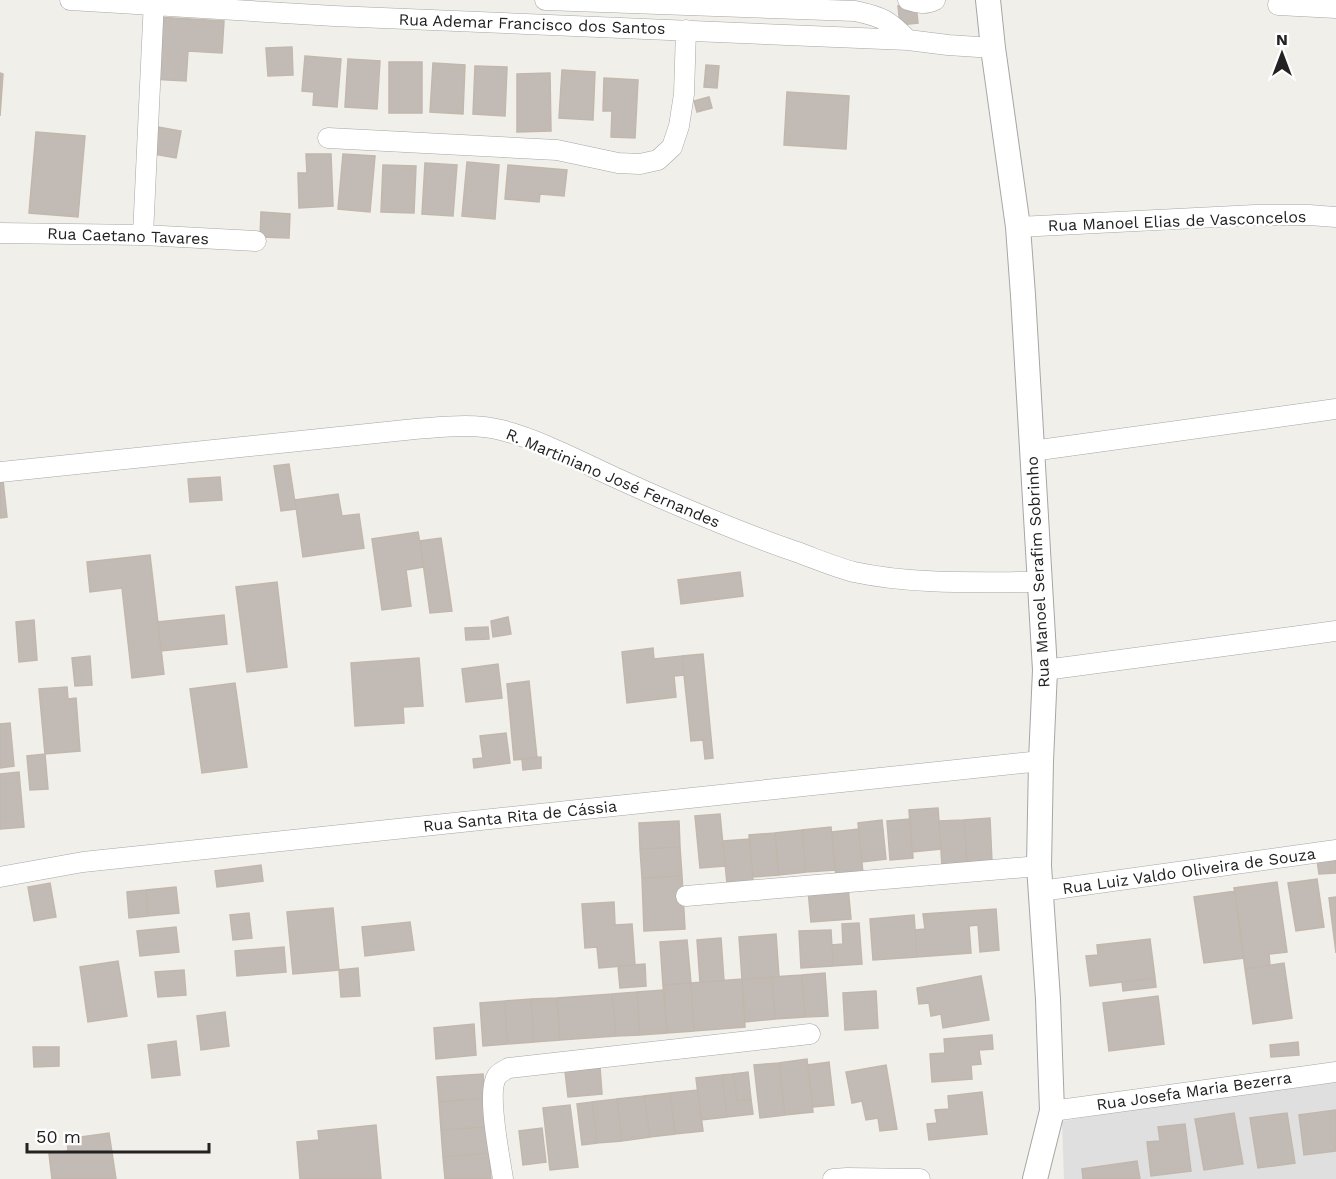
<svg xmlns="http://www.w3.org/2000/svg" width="1336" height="1179" viewBox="0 0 1336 1179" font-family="'Work Sans',sans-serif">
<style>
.residential{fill:#e0dfdf}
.building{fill:#c2bbb5;stroke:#c2b7ac;stroke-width:1.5}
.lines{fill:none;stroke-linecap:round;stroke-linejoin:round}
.minor-casing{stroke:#a6a6a6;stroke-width:21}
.tertiary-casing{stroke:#a6a6a6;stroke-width:26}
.minor{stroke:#fff;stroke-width:20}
.tertiary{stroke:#fff;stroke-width:24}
.labels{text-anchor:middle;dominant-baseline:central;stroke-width:5;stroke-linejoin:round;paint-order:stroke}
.street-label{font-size:16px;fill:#222;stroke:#fff}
</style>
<rect width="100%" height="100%" fill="#f1efe9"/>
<path class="residential" d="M1336 1079V1179H1064L1062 1121 1246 1091Z"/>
<path class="building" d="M916 4 918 23 900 25 898 6Z
M156 17 224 21 222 53 188 51 186 81 151 79Z
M292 47 293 75 268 76 266 48Z
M305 56 341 59 337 107 313 105 314 92 302 91Z
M348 59 380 61 377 109 345 107Z
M389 62H422V113H389Z
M433 63 465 65 463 114 430 112Z
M706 65 719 66 717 88 704 87Z
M475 66 507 67 505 116 473 114Z
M562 70 595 72 593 120 559 118Z
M0 73 3 74 0 116Z
M550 73 551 131 517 132V74Z
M604 78 638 80 635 138 611 137 612 111H603Z
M787 92 849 96 846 149 784 145Z
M709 97 712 108 697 112 694 101Z
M158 127 181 131 176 158 153 154Z
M36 132 85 136 78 217 29 213Z
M306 154H331L333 206 299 208 298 173H307Z
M343 154 375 156 370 212 338 209Z
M467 162 499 165 495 219 462 216Z
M425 163 457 165 453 216 422 214Z
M383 165 416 166 414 213 381 212Z
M508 165 567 170 564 196 540 194 539 202 505 199Z
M261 212 290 214 289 238 260 237Z
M289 464 296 509 281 511 274 466Z
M220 477 222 500 190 502 188 479Z
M0 480H3L7 517 0 518Z
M338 494 342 516 359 514 364 548 303 557 295 500Z
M418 532 424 567 406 570 411 606 382 610 372 539Z
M441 538 452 611 430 613 420 541Z
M150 555 164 674 132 678 122 588 90 592 87 562Z
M740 572 743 596 681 604 678 580Z
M277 582 287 667 247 672 236 587Z
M224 615 227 644 161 651 158 622Z
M508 617 511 634 493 637 491 621Z
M34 620 37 660 19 662 16 622Z
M488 627 489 639 466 640 465 628Z
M653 648 654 659 682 656 684 675 674 676 676 697 627 703 622 652Z
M703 654 713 758 705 759 703 740 691 741 682 656Z
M90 656 92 685 75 686 72 658Z
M419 658 423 706 403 707 404 723 355 726 351 663Z
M498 664 502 698 466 702 462 669Z
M529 681 537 758 514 760 507 684Z
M235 683 247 767 202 773 190 689Z
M67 687 68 699 76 698 80 751 45 754 39 689Z
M10 723 14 766 0 768V724Z
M506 733 510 763 474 768 473 759 483 758 480 736Z
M45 754 48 789 30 790 27 756Z
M541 757V768L523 770 522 759Z
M19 772 24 827 0 829V774Z
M938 808 941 849 912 852 909 810Z
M720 814 725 866 700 868 695 816Z
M990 818 992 862 967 864 964 820Z
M910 819 913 858 890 860 887 821Z
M882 820 886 859 862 862 858 823Z
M964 820 967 864 942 866 939 821Z
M679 821 680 847 640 849 639 823Z
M831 827 835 870 806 872 802 830Z
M859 829 863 874 836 876 832 832Z
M802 830 806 872 779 875 775 833Z
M775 833 779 875 753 877 749 835Z
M750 839 753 881 727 884 723 841Z
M680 847 682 876 642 878 640 849Z
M1336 859V873L1319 874 1317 860Z
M261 865 263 881 217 887 215 871Z
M682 876 685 929 644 931 642 878Z
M1317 879 1324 927 1296 931 1288 883Z
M1277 882 1287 952 1269 954 1270 965 1245 969 1234 888Z
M50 883 56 917 34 921 28 887Z
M176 887 179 913 148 916 146 890Z
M848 887 851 919 811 922 808 890Z
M146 890 148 916 129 918 127 892Z
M1235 891 1244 958 1204 963 1194 897Z
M1336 897V953L1329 898Z
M614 902 615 925 632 924 635 965 599 968 597 947 585 948 582 904Z
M333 908 339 970 293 974 287 912Z
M996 909 999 950 980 952 978 925 969 926 971 953 917 957 915 930 925 929 923 914Z
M249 913 252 938 233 940 230 915Z
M914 915 917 957 873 960 870 919Z
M410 922 414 950 365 956 362 927Z
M859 923 862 964 833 966 832 945 843 944 842 924Z
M176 927 179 952 140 956 137 931Z
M831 930 833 966 801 968 799 931Z
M776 934 779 977 742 979 739 937Z
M721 938 724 981 700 982 697 940Z
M1150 939 1155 978 1090 986 1086 956 1098 955 1097 945Z
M687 940 691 983 663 985 660 942Z
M284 947 286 972 237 976 235 951Z
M118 961 127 1016 88 1022 80 967Z
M1284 963 1292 1018 1253 1024 1245 969Z
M645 964 646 986 620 988 618 966Z
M358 968 360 996 341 997 339 970Z
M184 970 186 995 158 997 155 972Z
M825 973 828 1016 805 1017 802 975Z
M802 975 805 1017 775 1019 772 977Z
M981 976 989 1020 943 1028 941 1014 931 1016 929 1003 919 1004 917 988Z
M772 977 775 1019 745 1022 742 979Z
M1155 978 1156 987 1123 991 1122 982Z
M742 979 745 1027 694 1031 691 983Z
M691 983 694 1031 667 1033 663 985Z
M664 990 667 1033 640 1035 637 992Z
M876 991 878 1028 845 1030 843 993Z
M637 992 640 1035 616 1036 612 994Z
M612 994 616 1036 560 1040 557 998Z
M1158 996 1164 1044 1109 1051 1103 1003Z
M557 998 560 1040 534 1042 531 999Z
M531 999 534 1042 507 1044 505 1001Z
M505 1001 507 1044 483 1046 480 1003Z
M225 1012 229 1046 201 1050 197 1016Z
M474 1024 476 1055 436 1059 434 1028Z
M992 1035 993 1049 979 1050 981 1064 971 1065 972 1079 932 1082 930 1054 945 1053 944 1039Z
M176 1041 180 1075 152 1078 148 1045Z
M1298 1042 1299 1055 1271 1057 1270 1045Z
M33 1047H59V1066L34 1067Z
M807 1059 813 1112 785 1115 779 1063Z
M829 1062 834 1105 813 1107 808 1065Z
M779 1063 785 1115 760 1118 754 1065Z
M886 1065 897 1129 880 1131 878 1118 866 1120 862 1101 852 1103 846 1072Z
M600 1067 602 1094 568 1097 565 1071Z
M748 1072 751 1099 737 1101 733 1074Z
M483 1074 485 1098 439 1102 437 1077Z
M733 1074 737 1101 751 1099 753 1114 727 1117 722 1075Z
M722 1075 727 1117 701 1120 696 1078Z
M698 1090 703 1131 675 1134 670 1093Z
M982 1092 987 1134 929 1140 927 1124 937 1123 935 1110 949 1109 948 1096Z
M670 1093 675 1134 650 1137 644 1096Z
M644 1096 650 1137 622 1141 617 1099Z
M485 1098 487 1127 441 1130 439 1102Z
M617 1099 622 1141 597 1143 592 1102Z
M592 1102 597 1143 582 1145 577 1104Z
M570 1105 578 1167 550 1170 543 1108Z
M1336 1110V1151L1304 1155 1299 1115Z
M1234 1113 1243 1164 1204 1170 1195 1119Z
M1287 1113 1295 1163 1258 1168 1250 1118Z
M1185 1124 1191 1171 1151 1176 1147 1142 1160 1141 1158 1127Z
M376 1125 381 1179H300L297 1142 319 1140 318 1131Z
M487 1127 489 1153 443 1157 441 1130Z
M542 1128 546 1162 523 1165 519 1131Z
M109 1133 116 1179H52L49 1154 68 1151 67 1139Z
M489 1153 491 1179H445L443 1157Z
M1137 1161 1140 1179H1083L1082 1169Z"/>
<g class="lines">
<defs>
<path id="minor" d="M70 0 334 16 908 40 948 45 993 48
M545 0 855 11C883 17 888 20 908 40
M908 0C918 3 925 5 935 0
M1278 5 1336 8
M328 138 557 150 618 163 640 164 658 160 672 147 679 126 684 94 686 30
M1018 227 1255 215H1309L1336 217
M0 233 143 235 256 241
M143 235 154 0
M1032 451 1336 409
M0 472 415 429C444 427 473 423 501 430 540 440 577 460 614 477 673 504 733 530 794 551 814 558 834 567 854 572 914 585 978 582 1039 582
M1045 670 1336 631
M0 877 83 862 1041 761
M1041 891 1336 850
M686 896 1039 866
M1052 1111 1336 1072
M503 1179C500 1158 486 1092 497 1076 500 1072 505 1070 509 1068L810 1034
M833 1179 847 1178 920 1179"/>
<path id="tertiary" d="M988 0 993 48 1018 227 1023 295 1045 670 1041 761 1039 866 1048 999 1052 1111 1035 1179"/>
</defs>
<use href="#minor" class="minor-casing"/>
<use href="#tertiary" class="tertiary-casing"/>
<use href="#minor" class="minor"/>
<use href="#tertiary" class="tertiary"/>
</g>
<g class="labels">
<g class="street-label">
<text transform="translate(532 24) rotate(2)">Rua Ademar Francisco dos Santos</text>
<text transform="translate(1177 221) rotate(-2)">Rua Manoel Elias de Vasconcelos</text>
<text transform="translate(128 236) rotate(2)">Rua Caetano Tavares</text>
<text transform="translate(613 478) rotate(23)">R. Martiniano José Fernandes</text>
<text transform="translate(1038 572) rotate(-93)">Rua Manoel Serafim Sobrinho</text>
<text transform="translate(520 816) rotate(-6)">Rua Santa Rita de Cássia</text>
<text transform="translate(1189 871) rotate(-8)">Rua Luiz Valdo Oliveira de Souza</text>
<text transform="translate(1194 1091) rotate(-8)">Rua Josefa Maria Bezerra</text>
</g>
</g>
<g transform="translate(1282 54)" stroke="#ffffff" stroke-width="4.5" paint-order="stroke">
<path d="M0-4.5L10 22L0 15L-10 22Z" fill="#222222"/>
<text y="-9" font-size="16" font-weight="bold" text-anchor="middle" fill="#222222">N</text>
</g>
<path d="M27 1143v9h182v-9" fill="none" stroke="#222222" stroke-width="3"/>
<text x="36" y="1143" font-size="18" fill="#222222" stroke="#ffffff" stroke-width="4.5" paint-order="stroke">50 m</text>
</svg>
